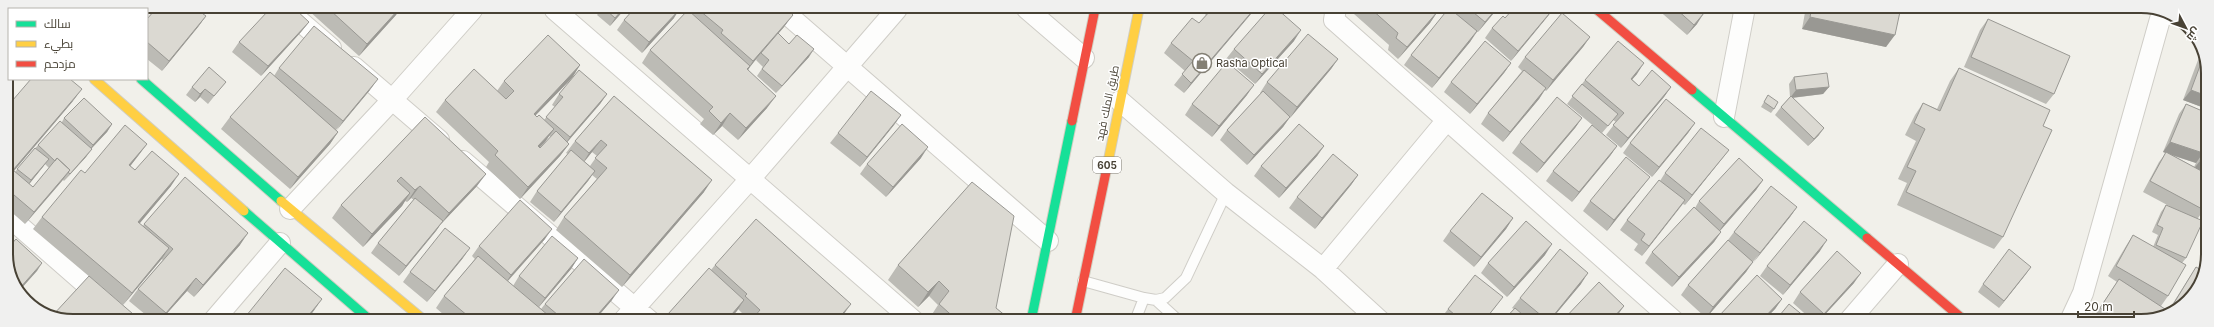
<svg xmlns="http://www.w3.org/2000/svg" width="2214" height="327" viewBox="0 0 2214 327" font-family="Inter,Cairo,sans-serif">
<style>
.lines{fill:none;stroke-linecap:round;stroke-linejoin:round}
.lane-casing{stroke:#cfcdc7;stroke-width:12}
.street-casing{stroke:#cfcdc7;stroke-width:22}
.fast-casing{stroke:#d1cec1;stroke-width:11}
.slow-casing{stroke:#d1cec1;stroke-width:11}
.jam-casing{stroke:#d1cec1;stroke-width:11}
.lane{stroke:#fdfdfc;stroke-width:10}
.street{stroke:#fdfdfc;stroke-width:20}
.fast{stroke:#16e098;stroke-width:9}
.slow{stroke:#ffcf43;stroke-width:9}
.jam{stroke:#f24e42;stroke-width:9}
.wall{fill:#bcbbb5;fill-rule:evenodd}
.shaded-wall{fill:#999893}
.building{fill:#dbd9d2;stroke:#999893}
.labels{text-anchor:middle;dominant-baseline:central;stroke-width:3;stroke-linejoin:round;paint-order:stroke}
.shield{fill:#fff;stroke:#7f7b72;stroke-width:1}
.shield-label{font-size:10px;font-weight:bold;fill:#484235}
.poi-label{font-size:11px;fill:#484235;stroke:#fff;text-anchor:start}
.street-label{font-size:11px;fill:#484235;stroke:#fff}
.rim{fill:none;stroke:#484235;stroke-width:2}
</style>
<rect width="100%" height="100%" fill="#f1f0ea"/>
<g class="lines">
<defs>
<path id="lane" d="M1083 281 1144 298 1156 300 1165 298 1186 278 1226 193
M1156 300 1179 321
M1135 321 1144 298"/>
<path id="street" d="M1336 8 1334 20 1674 321
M781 9 1048 241
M1027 9 1084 58
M555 10 914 321
M288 11 331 48
M354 67 439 140
M1120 101 1226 193 1323 269 1380 321
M1724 117 1745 7
M463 161 650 321
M290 209 392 100 472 10
M8 216 104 300
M1323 269 1447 120
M214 320 280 243
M623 321 751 178 897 9
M1849 321 1898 264
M2070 321 2083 293 2162 12"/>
<path id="fast" d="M141 79 281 201
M1692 90 1867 238
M244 211 371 321
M1031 321 1072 121"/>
<path id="slow" d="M94 79 244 211
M1107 167 1139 9
M281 201 425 321"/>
<path id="jam" d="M1595 8 1692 90
M1072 121 1095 9
M1867 238 1965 321
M1075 321 1107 167"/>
</defs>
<use href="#lane" class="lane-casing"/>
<use href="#street" class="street-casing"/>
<use href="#fast" class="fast-casing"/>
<use href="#slow" class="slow-casing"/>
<use href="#jam" class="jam-casing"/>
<use href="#lane" class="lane"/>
<use href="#street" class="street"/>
<use href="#fast" class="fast"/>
<use href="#slow" class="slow"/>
<use href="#jam" class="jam"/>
</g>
<path class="wall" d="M1806 7H1901L1886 47 1802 29Z
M1256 8 1184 93 1174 85 1185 71 1164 53 1171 43 1199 23 1206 15 1199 9Z
M1355 8H1435L1438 11 1430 23 1398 59 1388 50 1389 45 1354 14Z
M1449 8H1498L1478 32H1477L1470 42 1432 88 1404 65 1411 55 1449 9Z
M1554 8 1548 16 1511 61 1485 38 1492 28 1505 18Z
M1656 8H1698L1697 24 1687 35Z
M787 9 784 27 778 34 789 44 809 57 776 93 757 76 763 67 756 60 758 57 750 66 748 70 767 108 738 140 722 126 713 135 700 124 704 119 642 63 650 50 690 10Z
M308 10H399L396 15 359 56Z
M601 10H624L610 26 597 15Z
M154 11H206L203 14 206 16 198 27 162 71 147 59V19Z
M674 18 642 53 617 30 624 20Z
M1988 19 2054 94 2046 104 1964 67 1980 30Z
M309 22 301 32 261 76 232 52 239 42Z
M1590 37 1583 47 1546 91 1545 90 1539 99 1503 142 1481 124 1488 113 1522 71 1518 67 1525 57Z
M1294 41 1255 84 1226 59 1234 49Z
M2197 42 2200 48 2195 45Z
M2203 53 2207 60V109L2183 100 2198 60Z
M1338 59 1331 69 1290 118V117L1283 127 1247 165 1220 140 1227 130 1261 93H1260L1267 82Z
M1511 63 1504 73 1470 114 1444 92 1451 82Z
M580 65 572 78 535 116 537 117 544 120 555 107 552 105 559 94H607L600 104 567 142 569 144 560 156 520 199 486 167 489 162 436 112 445 100 497 91 504 81ZM549 136 551 137 540 148H539L545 142Z
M279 68 370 90 336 130 338 132 330 144 290 189 221 129 230 117 274 76Z
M1959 68 2043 126 2003 237 1994 249 1897 205 1907 183 1898 179 1916 141 1905 135 1915 115 1923 103 1937 109 1950 81Z
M1637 74 1632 79 1639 86 1671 87 1664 97 1621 148 1606 135 1616 122 1613 120 1602 133 1567 104 1585 80Z
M1794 77 1829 87 1823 94 1792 98 1819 135 1808 146 1775 115 1781 107 1790 97 1789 84Z
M226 82 220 89 208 104 200 97 195 102 186 95 192 87Z
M1247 95 1212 137 1185 115 1192 104Z
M1768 95 1774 109 1771 113 1761 107Z
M614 96 704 192 622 287 556 230 564 217 597 179 592 175 588 181 554 222 530 202 537 191 568 154 566 153 575 141ZM592 152 597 156 590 166 584 161Z
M73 101 14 171 15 172 38 145 62 122 64 118 112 124 107 132 91 149 86 157 64 181 63 180 25 224 8 209 6 108ZM45 164 49 168 33 187 29 184Z
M2186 104 2207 113 2204 210 2198 218 2186 258 2182 263 2168 296 2161 306 2141 321H2097L2093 318 2117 282 2108 276 2126 246 2133 235 2153 247 2158 235 2152 232 2161 212 2166 205 2171 207 2143 192 2159 162 2166 153 2163 152 2179 114ZM2174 156 2196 163 2194 167Z
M901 115 894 125 860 167 830 143 838 133Z
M425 117 477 186 440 225 436 231 399 276 371 253 378 243 414 200 411 198 407 202 405 201 402 206 363 247 332 218 341 205Z
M1582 118 1575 128 1537 173 1512 153 1520 142Z
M1695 123 1688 133 1652 177 1623 153 1630 143Z
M147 144 138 156 130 166 135 170 171 186 139 223 143 226 144 224 240 245 194 297 187 291 161 320H152L129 301 138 289 163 260 161 259 123 305 33 229 42 217 85 173Z
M1324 146 1317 156 1279 198 1254 176 1261 166Z
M1617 146 1610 156 1572 202 1546 181 1553 171Z
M1729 150 1685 205 1683 204 1642 256 1634 250 1638 244 1620 230 1627 220 1660 181 1665 173Z
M921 158 886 197 860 174 867 164Z
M1358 175 1351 185 1315 229 1289 208 1297 197Z
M1650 177 1642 187 1607 231 1583 211 1590 201Z
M1763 180 1756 190 1720 231 1721 232 1714 242 1672 287 1645 263 1652 252 1695 208 1699 201Z
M972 182 996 308 1007 317 1004 321H930L929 319 938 305 929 296 918 307 888 280 898 265Z
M1797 207 1790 217 1752 263 1746 272 1706 318 1681 295 1688 285 1728 240 1734 232Z
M1513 218 1506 229 1474 267 1443 241 1450 231Z
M545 239 508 281 513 286 519 276 578 258 571 269 539 307 541 309 545 304 612 300 594 321H451L436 308 444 296 475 259 472 256 479 246Z
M1820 251 1783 295 1760 276 1767 266Z
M2207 253V262L2185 304 2168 311 2196 267 2199 269Z
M1545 255 1507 297 1481 273 1488 263Z
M463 258 427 302 403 282 410 272Z
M715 265 842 317 839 321H750L738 309 728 321H663L668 314 711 270Z
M2026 274 1999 308 1978 292 1983 284Z
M1854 283 1819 321H1813L1793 303 1800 292Z
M1581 284 1550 321H1503L1514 309 1512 308 1520 298Z
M1782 299 1775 309 1763 321H1715L1719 316Z
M1497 305 1484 321H1447L1442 317 1448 309Z
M315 309 306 321 242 320 246 316Z"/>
<path class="shaded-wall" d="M1255 8H1256L1184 93 1191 83Z
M1497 8H1498L1478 32 1485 22Z
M1554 8 1548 16 1511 61 1518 51Z
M398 10H399L396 15 359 56 367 44Z
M622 10H624L610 26 615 18Z
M679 10 674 18 642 53 649 42Z
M1438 11 1430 23 1398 59 1407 47Z
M1704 13 1697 24 1687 35 1694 25Z
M793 15 784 27 761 53 750 67 742 79 739 82 753 61Z
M206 16 198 27 162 71 169 61Z
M1810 17 1895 35 1886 47 1802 29Z
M309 22 301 32 261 76 268 66Z
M1301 30 1294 41 1255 84 1262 74Z
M1477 31 1470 42 1432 88 1439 78Z
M1590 37 1583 47 1546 91 1553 80Z
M814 49 809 57 776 93 782 86Z
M1338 59 1331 69 1290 118 1297 107Z
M1511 63 1504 73 1470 114 1477 104Z
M1644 63 1637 74 1624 89 1631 79Z
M580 65 572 78 525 126 534 114Z
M378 79 370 90 336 131 343 121Z
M1254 85 1247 95 1212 137 1219 126Z
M1671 87 1664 97 1621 148 1628 138Z
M1829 87 1823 94 1790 98 1796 90Z
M1546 88 1539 99 1503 142 1510 132Z
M82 89 73 101 7 179 13 170Z
M205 89 200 97 195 102 200 94Z
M2191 90 2207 96V109L2183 100Z
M607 94 600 104 563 147 570 137Z
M776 96 767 108 738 140 746 128Z
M730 113 722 126 713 135 721 123Z
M901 115 894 125 860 167 867 157Z
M1290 117 1283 127 1247 165 1254 155Z
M1582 118 1575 128 1537 173 1544 163Z
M1695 123 1688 133 1652 177 1659 167Z
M112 124 107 132 88 152 93 145Z
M1824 128 1819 135 1808 146 1814 139Z
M554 129 545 142 529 158 538 146Z
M338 132 330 144 290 189 298 177Z
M601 140 592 152 581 166 589 153Z
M2170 142 2203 153 2196 163 2163 152Z
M147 144 138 156 121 178 129 165Z
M569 144 560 156 520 199 528 187Z
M1324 146 1317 156 1279 198 1286 188Z
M1617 146 1610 156 1572 202 1579 192Z
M928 147 921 158 886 197 893 187Z
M92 149 86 157 64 181 70 174Z
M1729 150 1685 205 1692 195Z
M49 159 43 167 26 188 31 180Z
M2200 161 2207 164V177L2192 171Z
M70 170 61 182 25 224 34 212Z
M595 171 588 181 554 222 561 212Z
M179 174 171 186 130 235 138 222Z
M486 174 477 186 440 225 449 213Z
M1358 175 1351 185 1315 229 1322 218Z
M1650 177 1642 187 1607 231 1614 220Z
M712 180 704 192 622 287 630 275Z
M1763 180 1756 190 1717 234 1724 224Z
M420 186 411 198 407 202 415 190Z
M410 193 402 206 363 247 372 234Z
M1685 200 1677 211 1642 256 1649 246Z
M1797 207 1790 217 1753 263 1760 253Z
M1513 218 1506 229 1474 267 1481 257Z
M443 221 436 231 399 276 406 266Z
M552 229 545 239 504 285 511 275Z
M1721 232 1714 242 1672 287 1679 277Z
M248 233 240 245 194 297 203 285Z
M1827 240 1820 251 1783 295 1790 285Z
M1552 244 1545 255 1507 297 1514 287Z
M169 248 161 260 123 305 132 293Z
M470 248 463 258 427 302 435 291Z
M578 258 571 269 538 308 545 298Z
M1753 262 1746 272 1706 318 1713 307Z
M42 263 37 271 20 290 19 289Z
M2031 267 2026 274 1999 308 2004 301Z
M1588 273 1581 284 1550 321H1549Z
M1861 273 1854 283 1819 321 1824 314Z
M196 278 187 291 161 320H160Z
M939 281 929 296 918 307 928 292Z
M619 290 612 300 594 321H592Z
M322 299 315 309 306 321H304Z
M1782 299 1775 309 1763 321H1761Z
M744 300 737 311 728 321H726Z
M851 304 839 321H836Z
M1624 306 1617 316 1613 321H1610Z"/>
<path class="building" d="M1812 7H1901L1895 35 1810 17Z
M1255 8 1191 83 1182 74 1193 61 1171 43 1192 18 1199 23 1212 9Z
M1270 8H1276L1301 30 1262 74 1234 49Z
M1370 8H1435L1438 11 1407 47 1396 38 1398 33Z
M1449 8 1477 31 1439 78 1411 55Z
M1468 8H1497L1485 22Z
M1514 8H1554L1518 51 1492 28 1503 16 1505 18Z
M1675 8H1698L1704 13 1694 25Z
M787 9 793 15 753 61 721 33 723 30 699 10Z
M296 10 309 22 268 66 239 42 268 11Z
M330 10H398L367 44Z
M606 10H622L615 18Z
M633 10H679L649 42 624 20Z
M688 10 750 66 747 69 776 96 746 128 730 113 721 123 709 111 713 107 650 50Z
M154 11H199L206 16 169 61 147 42V19Z
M1562 13 1590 37 1553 80 1525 57Z
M1988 19 2070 56 2054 94 1971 57Z
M314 26 378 79 343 121 279 68Z
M778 33 789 44 797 35 814 49 782 86 762 69 769 60 761 53Z
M1308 34 1338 59 1297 107 1267 82Z
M548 35 580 65 534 114 537 117 539 115 554 129 538 146 540 148 556 131 569 144 528 187 495 155 498 151 445 100 474 69 506 99 514 91 504 81Z
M1485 41 1511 63 1477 104 1451 82Z
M1618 41 1644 63 1631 79 1639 86 1652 70 1671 87 1628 138 1613 125 1624 113 1585 80Z
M2204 55 2207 60V96L2191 90Z
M1227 62 1254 85 1219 126 1192 104Z
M209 67 226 82 214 96 205 89 200 94 192 87Z
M1959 68 2050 110 2043 126 2052 130 2003 237 1906 192 1916 171 1907 167 1925 129 1914 123 1923 103 1940 111Z
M579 70 607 94 570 137 546 117 563 97 559 94Z
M1524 70 1546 88 1510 132 1488 113Z
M270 72 338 132 298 177 230 117Z
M1827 73 1829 87 1796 90 1794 77Z
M31 79H70L82 89 13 170 33 187 57 158 70 170 34 212 7 189 6 108Z
M1582 84 1618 114 1608 126 1572 96Z
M871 91 901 115 867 157 838 133Z
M1263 91 1290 117 1254 155 1227 130Z
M1768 95 1778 102 1774 109 1764 102Z
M614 96 712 180 630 275 564 217 607 168 595 158 607 145 601 140 589 153 575 141Z
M1791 96 1824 128 1814 139 1781 107Z
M1557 97 1582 118 1544 163 1520 142Z
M84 98 112 124 93 145 64 118Z
M1666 99 1695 123 1659 167 1630 143Z
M2186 104 2207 113V164L2200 161 2203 153 2170 142Z
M425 117 486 174 449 213 420 186 415 190 401 177 397 181 410 193 372 234 341 205Z
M60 121 92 149 70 174 68 172 70 170 57 158 55 161 38 145Z
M902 124 928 147 893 187 867 164Z
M1299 124 1324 146 1286 188 1261 166Z
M125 125 147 144 129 165 135 170 152 151 179 174 138 222 169 248 132 293 42 217 81 170 85 173Z
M1592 125 1617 146 1579 192 1553 171Z
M1701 128 1729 150 1692 195 1665 173Z
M35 148 49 159 31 180 17 169Z
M571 150 595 171 561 212 537 191Z
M2166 152 2207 174V204L2204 210 2150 181Z
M1333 154 1358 175 1322 218 1297 197Z
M1626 157 1650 177 1614 220 1590 201Z
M1739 158 1763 180 1724 224 1699 201Z
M185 177 248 233 203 285 196 278 166 313 138 289 173 249 144 224Z
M1659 180 1685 200 1649 246 1641 240 1645 234 1627 220Z
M972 182 1014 216 996 308 1007 317 1003 321H958L939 304 949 291 939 281 928 292 898 265Z
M1771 186 1797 207 1760 253 1734 232Z
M1482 193 1513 218 1481 257 1450 231Z
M415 198 443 221 406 266 378 243Z
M520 200 552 229 511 275 479 246Z
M2166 205 2203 221 2186 258 2156 245 2163 228 2157 225Z
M1694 207 1721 232 1679 277 1652 252Z
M756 219 851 304 836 321H757L754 317 760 310 745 296 747 294 715 265Z
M1526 221 1552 244 1514 287 1488 263Z
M1804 221 1827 240 1790 285 1767 266Z
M445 228 470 248 435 291 410 272Z
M2133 235 2186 265 2168 296 2116 266Z
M552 236 578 258 545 298 519 276Z
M16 239 42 263 19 289 8 271V248Z
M1728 240 1753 262 1713 307 1688 285Z
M1560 249 1588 273 1549 321H1548L1520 298Z
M2009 249 2031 267 2004 301 1983 284Z
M1837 251 1861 273 1824 314 1800 292Z
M478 256 555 321H474L444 296Z
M2207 257V262L2206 265 2204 264Z
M584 259 619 290 592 321H565L545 304Z
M2196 267 2203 271 2185 304 2179 307 2174 303Z
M285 268 322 299 304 321 251 320 246 316Z
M709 268 744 300 726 321H676L668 314Z
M1475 275 1503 297 1484 321H1462L1448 309Z
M1757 275 1782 299 1761 321H1724L1719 316Z
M89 276 140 320H65L53 315Z
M2119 279 2168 311 2141 321H2120L2100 308Z
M1599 282 1624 306 1610 321H1562Z
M1789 304 1810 321H1775Z
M1515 308 1530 321H1503Z
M1627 316 1633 321H1623Z"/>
<defs>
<symbol id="shop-ring" viewBox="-11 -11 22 22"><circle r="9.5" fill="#fff" stroke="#837f74" stroke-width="1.5"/><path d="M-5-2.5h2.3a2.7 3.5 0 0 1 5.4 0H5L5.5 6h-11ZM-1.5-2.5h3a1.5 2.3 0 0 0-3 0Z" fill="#837f74"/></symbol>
</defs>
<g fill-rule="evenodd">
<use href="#shop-ring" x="1191" y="52" width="22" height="22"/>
</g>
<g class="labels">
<rect class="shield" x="1093" y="157" width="28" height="16" rx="3"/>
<g class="shield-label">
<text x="1107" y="165">605</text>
</g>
<g class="poi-label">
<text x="1216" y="63">Rasha Optical</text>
</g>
<g class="street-label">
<text transform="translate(1107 103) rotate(-78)">طريق الملك فهد</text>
</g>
</g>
<path d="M0 0H2214V327H0ZM73 13H2141A60 60 0 0 1 2201 73V254A60 60 0 0 1 2141 314H73A60 60 0 0 1 13 254V73A60 60 0 0 1 73 13Z" fill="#f0f0ef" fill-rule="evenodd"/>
<path class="rim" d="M73 13H2141A60 60 0 0 1 2201 73V254A60 60 0 0 1 2141 314H73A60 60 0 0 1 13 254V73A60 60 0 0 1 73 13Z"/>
<rect x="8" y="8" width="140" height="72" fill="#ffffff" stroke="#b6b3ae"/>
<rect x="16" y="21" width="20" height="6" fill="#16e098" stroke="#b6b3ae"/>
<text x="44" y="28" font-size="12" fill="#484235">سالك</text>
<rect x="16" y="41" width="20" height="6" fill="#ffcf43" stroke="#b6b3ae"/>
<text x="44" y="48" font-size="12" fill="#484235">بطيء</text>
<rect x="16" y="61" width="20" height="6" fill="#f24e42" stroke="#b6b3ae"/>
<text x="44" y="68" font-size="12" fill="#484235">مزدحم</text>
<g transform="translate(2186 28) rotate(131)" stroke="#ffffff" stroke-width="3" paint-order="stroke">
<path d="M0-3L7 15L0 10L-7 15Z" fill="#484235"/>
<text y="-6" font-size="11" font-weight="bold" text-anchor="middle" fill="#484235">ش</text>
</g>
<path d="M2078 311v6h56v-6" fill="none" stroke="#484235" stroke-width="2"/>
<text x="2084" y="311" font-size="12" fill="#484235" stroke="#ffffff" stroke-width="3" paint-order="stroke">20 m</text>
</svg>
